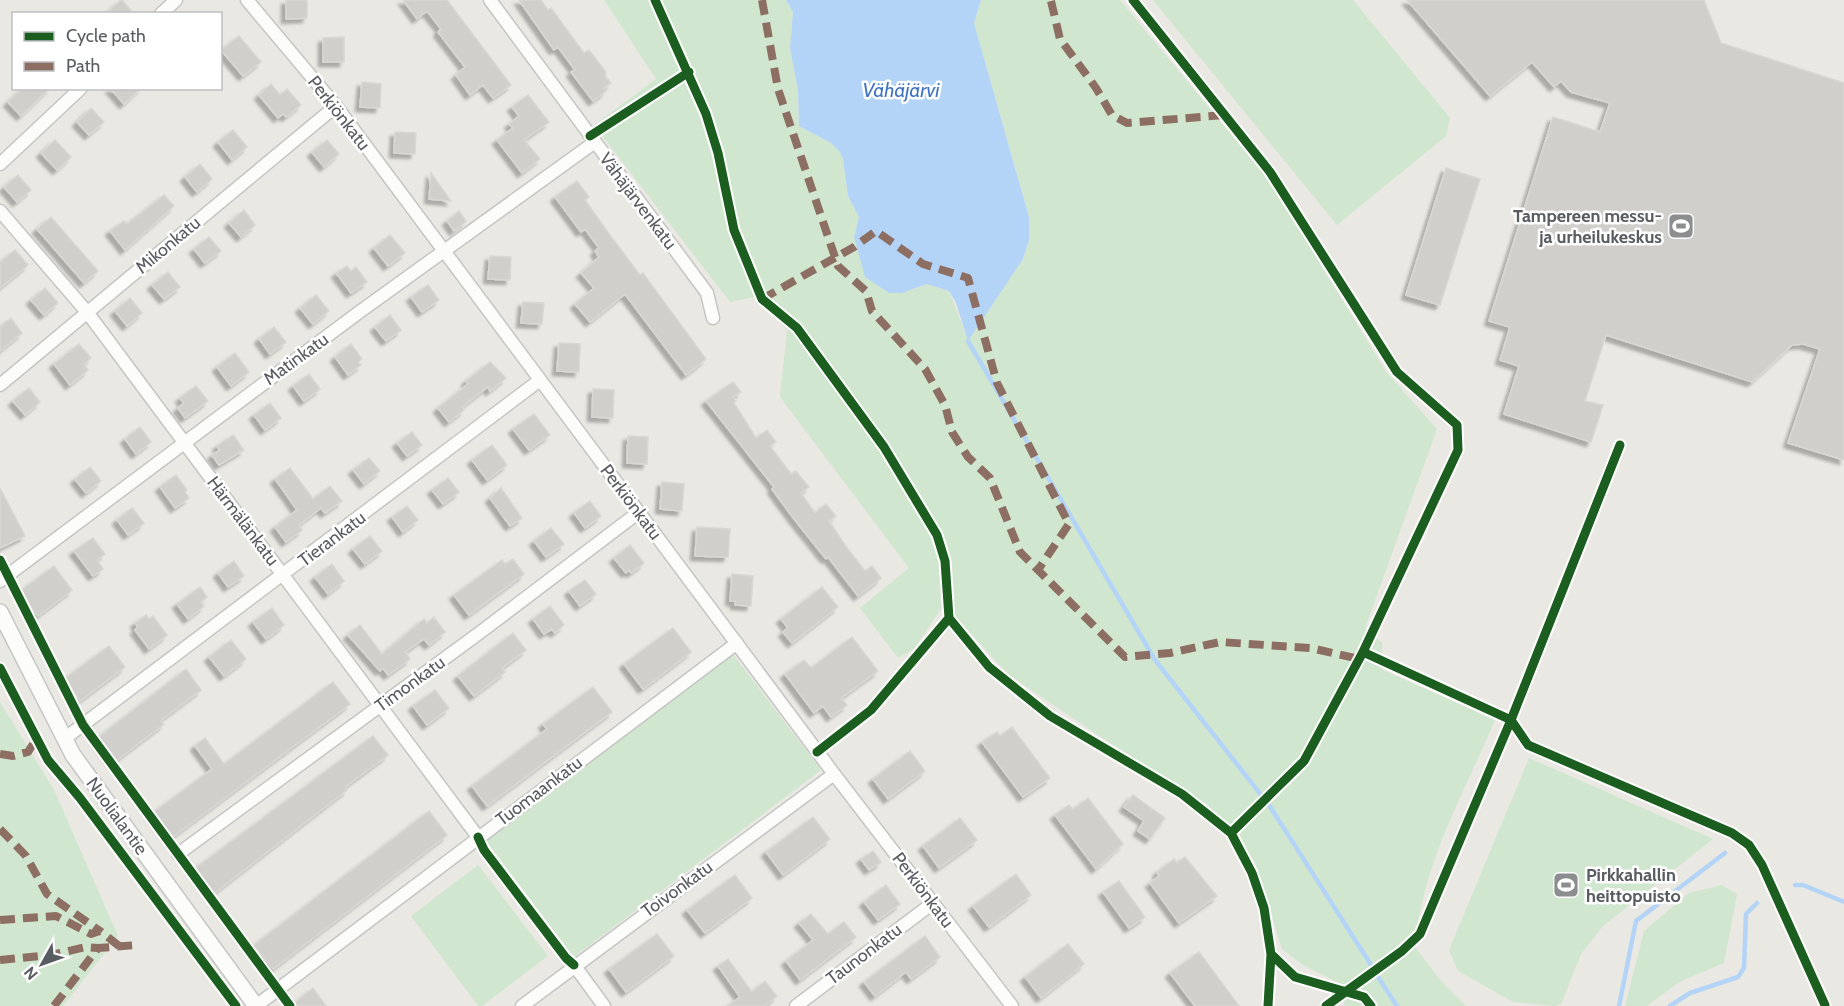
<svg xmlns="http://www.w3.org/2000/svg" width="1844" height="1006" viewBox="0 0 1844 1006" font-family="Cabin,sans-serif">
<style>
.green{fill:#d0e6cf}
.water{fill:#b4d4f7}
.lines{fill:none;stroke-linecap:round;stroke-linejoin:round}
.stream{stroke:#b4d4f7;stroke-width:4.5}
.building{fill:#d0cfcc;stroke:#d8d7d2;stroke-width:1.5;filter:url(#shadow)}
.minor-casing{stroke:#c5c5c4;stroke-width:15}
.tertiary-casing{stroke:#c5c5c4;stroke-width:18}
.minor{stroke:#fcfcfb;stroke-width:12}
.tertiary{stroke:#fcfcfb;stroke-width:15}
.quiet{stroke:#8d6e63;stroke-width:8;stroke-dasharray:15 8;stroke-linecap:butt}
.cycleway-casing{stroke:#fff;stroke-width:13}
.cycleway{stroke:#1b5e20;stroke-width:9}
.labels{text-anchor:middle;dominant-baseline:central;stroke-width:5;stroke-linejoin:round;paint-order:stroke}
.street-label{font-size:18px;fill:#595c61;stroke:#fff}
.poi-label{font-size:18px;font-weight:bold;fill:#595c61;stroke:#fff;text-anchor:end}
.water-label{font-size:20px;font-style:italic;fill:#4074c2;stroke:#fff}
</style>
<defs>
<filter id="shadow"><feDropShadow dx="-4.5" dy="4.5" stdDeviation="1.5" flood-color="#0004"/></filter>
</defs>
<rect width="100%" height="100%" fill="#e9e8e3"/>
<path class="green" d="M604 0H786L793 12 790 48 798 91 799 126 831 143 839 151 843 159 848 196 859 217 854 237 912 290 927 284 949 291 968 340 1023 259 1029 240V217L974 23 981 0H1120L1271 183 1386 372 1437 429 1365 628 1382 643 1383 670 1495 720C1464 793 1421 867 1415 947L1440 980 1466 1006H1345L1337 982 1303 965 1282 949 1255 862 1207 804 1107 741 1009 675 944 604 914 649 898 658 860 608 909 568 780 397 787 330 755 297 730 302 594 125 656 79Z
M1153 0H1353L1450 118 1446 136 1337 225Z
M732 653 821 770 574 957 485 839Z
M0 702 54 790 118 936 63 1006H0Z
M1529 758 1713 839 1603 926 1581 954 1561 1004 1555 1006 1513 1002 1458 971 1449 950Z
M478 865 548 956 482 1006H478L411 916Z
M1722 885 1737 894 1724 963 1679 982 1647 1006H1625L1644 931 1689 893Z"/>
<path class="water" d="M786 0H981L974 23 1029 217V240L1023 259 968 341 956 303 949 291 927 284 902 293H889L865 277 854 237 859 217 848 196 843 159 839 151 831 143 799 126 798 91 790 48 793 12Z"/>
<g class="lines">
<path class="stream" d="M968 341 1155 660 1269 805 1373 968
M1795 885H1803L1844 902
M1376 974 1397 1006
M1619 1006 1636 921 1725 853
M1670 1006 1690 993 1738 977 1744 968 1746 914 1757 903"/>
</g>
<path class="building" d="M122 0 134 14H106L121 0Z
M286 0H307V18L286 19Z
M403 0H447L511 85 493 98 483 85 470 95 456 75 465 67 438 32 441 29 427 11 417 19Z
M519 0H541L548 10 551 8 584 53 589 50 606 72 605 76 611 83 604 88 606 91 593 101 571 72 575 70 558 47 554 50Z
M1407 0H1704L1721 43 1844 83V460L1788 443 1820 349 1803 344 1792 345 1752 382 1606 335 1585 401 1603 405 1591 442 1504 414 1519 366 1500 360 1510 327 1489 321 1553 117 1600 132 1610 103 1571 92 1561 81 1554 87 1532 62 1490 96Z
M239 36 261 62 243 76 221 50Z
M344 37V62H323V38Z
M362 82 381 84 380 108 360 107Z
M271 84 280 95 287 89 301 105 286 117 283 114 278 118 259 95Z
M23 88H50L21 116 8 102Z
M110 88H141L124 104Z
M528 95 549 122 524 140 540 159 522 173 497 140 513 128 509 124 519 116 512 107Z
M91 108 104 122 89 135 77 122Z
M233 130 247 147 232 160 218 142Z
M395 132 416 133 415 154 394 153Z
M55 140 71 157 57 170 41 153Z
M327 140 339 154 324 167 312 152Z
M200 164 212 179 197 192 185 177Z
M1446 168 1480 179 1440 305 1406 295Z
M431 173 451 201 429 199Z
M18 175 31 190 17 202 4 187Z
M577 181 589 197 585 200 610 235 640 275 643 273 706 359 686 375 625 294 590 322 575 304 594 288 581 273 599 257 595 251 599 248 585 229 581 232 555 197Z
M164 195 174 206 125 250 110 231 124 221 127 224Z
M244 210 255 225 241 237 229 223Z
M459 211 466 221 454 231 447 221Z
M51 217 98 271 84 283 37 229Z
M390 235 405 253 388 266 374 248Z
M209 237 221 251 205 263 194 249Z
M15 250 28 265 0 288V262Z
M490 256 511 257 510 280 488 279Z
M347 266 351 271 356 267 367 282 351 293 336 273Z
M168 272 180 287 164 299 152 285Z
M428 285 439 300 422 312 411 297Z
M45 288 58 303 44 315 31 300Z
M316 295 329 311 313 324 300 308Z
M130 298 142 313 127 326 115 311Z
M523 302 544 303 542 324 521 323Z
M390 315 401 330 386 341 375 327Z
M11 318 22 333 0 351V327Z
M274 327 286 342 270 354 259 339Z
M559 343 580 344 579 372 557 371Z
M79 344 91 358 84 364 88 370 70 385 54 364Z
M351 344 362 359 358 362 361 365 348 375 335 357Z
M235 353 249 372 231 386 217 367Z
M490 362 506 378 490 391 488 387 462 407 464 410 449 422 438 408 468 384 466 381Z
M309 374 320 389 304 401 293 386Z
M733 382 741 392 733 397 736 401 734 403 756 438 767 430 776 442 770 446 791 474 796 471 809 487 801 493 815 513 826 504 836 516 829 521 845 545 865 571 872 566 881 578 858 596 828 557 826 559 794 519 772 489 774 487 706 401Z
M196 386 208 401 185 418 178 408 184 403 180 398Z
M29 388 40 402 25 415 13 401Z
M593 389 614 390 613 418 592 417Z
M270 403 281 418 265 430 254 415Z
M534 414 550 435 529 450 513 429Z
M140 427 151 442 136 454 125 439Z
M412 432 422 445 407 456 397 443Z
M233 435 244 450 219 465 212 455 220 450 217 446Z
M628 436 648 437 647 464 627 463Z
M492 445 507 465 487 480 472 460Z
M369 458 380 471 364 484 353 470Z
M90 467 101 481 86 493 75 479Z
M290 468 313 499 330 486 342 501 325 513 321 508 299 525 302 530 286 542 275 527 297 510 275 479Z
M176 475 187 490 185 492 189 498 175 508 160 487Z
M448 478 459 492 443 504 432 490Z
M662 482 684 484 682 511 660 509Z
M0 488 25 536 0 548Z
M501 488 522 518 510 526 490 498Z
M590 501 601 516 585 528 574 513Z
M407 506 418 520 403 532 392 517Z
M132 508 144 523 128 535 117 520Z
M697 527 730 529 728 557 695 556Z
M551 528 564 544 546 557 534 541Z
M370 536 382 551 365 564 353 549Z
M93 538 105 554 97 560 103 569 93 576 74 551Z
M630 545 644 563 631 573 629 570 626 573 614 558Z
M513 559 524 574 469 615 454 595 502 560 505 564Z
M234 561 244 576 228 587 218 573Z
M332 564 344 581 328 594 315 577Z
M54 566 72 590 38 616 19 592Z
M732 574 753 576 751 606 735 605V601H730Z
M585 580 596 594 580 606 569 591Z
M200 587 207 597 201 602 204 606 188 619 177 604Z
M822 587 838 607 792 643 783 632 788 628 781 619Z
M550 606 564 625 555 633 552 629 544 634 533 619Z
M272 608 284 625 266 639 253 622Z
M146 615 149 619 153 616 167 635 149 649 135 630 138 627 135 623Z
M434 617 445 632 429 645 424 639 405 652 410 659 388 675 383 668 380 671 348 635 360 625 382 654 424 619 427 623Z
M673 628 691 652 643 689 624 664Z
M513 633 526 650 502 668 505 672 474 696 458 676Z
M852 637 878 671 841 698 847 705 831 717 823 706 814 713 785 674 804 660 811 668Z
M231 640 246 659 224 676 209 657Z
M109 646 125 667 80 701 64 679Z
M186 669 201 690 161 720 164 724 113 763 96 739Z
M333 682 350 704 170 839 151 814 212 769 195 746 205 738 224 764Z
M593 687 612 712 487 806 472 786 547 729 543 724Z
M435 690 449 708 427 725 413 706Z
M1012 727 1050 778 1023 797 982 742 997 732 1000 736Z
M373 736 388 755 345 787 347 790 212 895 193 870Z
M910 751 925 771 888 799 873 779Z
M1133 795 1165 818 1150 839 1138 831 1144 821 1124 807Z
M1088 798 1123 844 1096 869 1055 815 1069 805 1073 809Z
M429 811 447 835 273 969 254 945Z
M813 817 830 839 783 875 766 852Z
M960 818 977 840 939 868 923 846Z
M873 851 881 862 869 870 861 859Z
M1185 857 1217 896 1179 923 1150 883 1159 876 1157 872 1174 859 1177 863Z
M1016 874 1031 895 989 927 973 906Z
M735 875 752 898 705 933 687 910Z
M1119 881 1145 917 1129 928 1103 892Z
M886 885 900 904 878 920 864 902Z
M811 914 828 934 844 922 856 937 800 980 786 961 813 940 799 923Z
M657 934 674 956 626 992 609 969Z
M925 936 940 957 911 979 906 972 875 996 864 982Z
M1068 944 1084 964 1041 998 1025 977Z
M1199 952 1239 1006H1195L1170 973Z
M728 959 752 992 765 981 777 996 764 1006H728L740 997 718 966Z
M313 988 326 1006H291Z"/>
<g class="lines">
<defs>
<path id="minor" d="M247 0 336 106 834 774 1012 1006
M490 0 707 293 713 318
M161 14 176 0
M0 164 81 88
M0 211 87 312 478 837
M0 385 336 106
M0 581 358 313 595 142
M64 739 540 380
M178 854 482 631 639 512
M574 965 604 1006
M256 1006 737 643
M522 1006 834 774
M796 1006 933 903"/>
<path id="tertiary" d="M0 612 73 755 256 1006"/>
</defs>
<use href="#minor" class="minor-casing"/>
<use href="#tertiary" class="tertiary-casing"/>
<use href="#minor" class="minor"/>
<use href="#tertiary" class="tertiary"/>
<path class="quiet" d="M762 0 778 89 838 266 866 291 872 311 925 369 945 405 952 432 968 457 990 478 1020 552 1125 657 1170 653 1220 642 1311 648 1359 659
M1051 1 1060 39 1096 88 1112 115 1127 123 1225 115
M762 299 854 247 876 231 923 264 968 278 997 383 1069 524 1038 570
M0 754 13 756 28 752 37 738
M0 829 26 856 47 894 100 931
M0 920 56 916 91 934 100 931 119 946
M0 960 51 955 86 947 98 948
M54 1006 98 948 137 945"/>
<defs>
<path id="cycleway" d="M655 0 706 114 718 153 734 230 762 299 797 328 884 447 937 535 945 561 949 618 989 667 1050 716 1182 794 1231 833 1252 873 1264 908 1271 954 1268 1006
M1133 0 1270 172 1397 372 1457 425 1458 450 1363 652 1304 761 1231 833
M590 136 689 72
M0 560 83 725 290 1006
M1363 652 1511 720 1528 745 1732 833 1749 845 1762 865 1825 1005
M0 668 48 760 80 798 236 1006
M817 752 871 710 949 618
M478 837 484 850 566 958 574 965
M1271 954 1295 977 1364 997 1371 1006
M1326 1006 1402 951 1420 934 1511 720 1620 445"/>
</defs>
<use href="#cycleway" class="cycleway-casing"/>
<use href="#cycleway" class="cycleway"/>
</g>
<defs>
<symbol id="stadium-square" viewBox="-11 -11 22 22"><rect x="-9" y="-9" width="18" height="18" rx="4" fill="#8b8d8e" stroke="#fff"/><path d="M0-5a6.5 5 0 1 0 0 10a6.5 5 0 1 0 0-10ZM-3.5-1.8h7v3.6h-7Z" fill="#fff"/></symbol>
</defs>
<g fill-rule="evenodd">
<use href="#stadium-square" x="1666" y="211" width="30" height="30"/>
<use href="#stadium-square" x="1551" y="870" width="30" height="30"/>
</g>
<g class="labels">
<g class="street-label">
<text transform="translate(339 113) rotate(52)">Perkiönkatu</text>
<text transform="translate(638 201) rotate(53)">Vähäjärvenkatu</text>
<text transform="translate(168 245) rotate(-40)">Mikonkatu</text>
<text transform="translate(296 359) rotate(-36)">Matinkatu</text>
<text transform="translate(631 502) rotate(53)">Perkiönkatu</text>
<text transform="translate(243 521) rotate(53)">Härmälänkatu</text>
<text transform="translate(332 539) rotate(-37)">Tierankatu</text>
<text transform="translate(410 684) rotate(-36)">Timonkatu</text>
<text transform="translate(539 791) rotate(-37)">Tuomaankatu</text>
<text transform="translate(117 816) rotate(54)">Nuolialantie</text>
<text transform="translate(677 889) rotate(-36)">Toivonkatu</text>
<text transform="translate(923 890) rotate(53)">Perkiönkatu</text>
<text transform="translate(864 954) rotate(-37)">Taunonkatu</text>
</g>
<g class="poi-label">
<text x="1662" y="216">Tampereen messu-<tspan x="1662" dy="21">ja urheilukeskus</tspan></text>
<text x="1586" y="875" text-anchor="start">Pirkkahallin<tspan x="1586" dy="21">heittopuisto</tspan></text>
</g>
<g class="water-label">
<text x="901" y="90">Vähäjärvi</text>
</g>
</g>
<rect x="12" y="12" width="210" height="78" fill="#ffffff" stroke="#bdbec0" stroke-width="1.5"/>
<rect x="24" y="32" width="30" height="9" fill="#1b5e20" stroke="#bdbec0" stroke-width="1.5"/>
<text x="66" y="42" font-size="18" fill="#595c61">Cycle path</text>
<rect x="24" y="62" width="30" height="9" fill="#8d6e63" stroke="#bdbec0" stroke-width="1.5"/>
<text x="66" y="72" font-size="18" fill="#595c61">Path</text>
<g transform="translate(42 964) rotate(230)" stroke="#ffffff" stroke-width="4.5" paint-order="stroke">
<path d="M0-4.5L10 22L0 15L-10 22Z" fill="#595c61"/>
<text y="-9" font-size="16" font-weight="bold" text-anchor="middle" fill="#595c61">N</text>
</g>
</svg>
